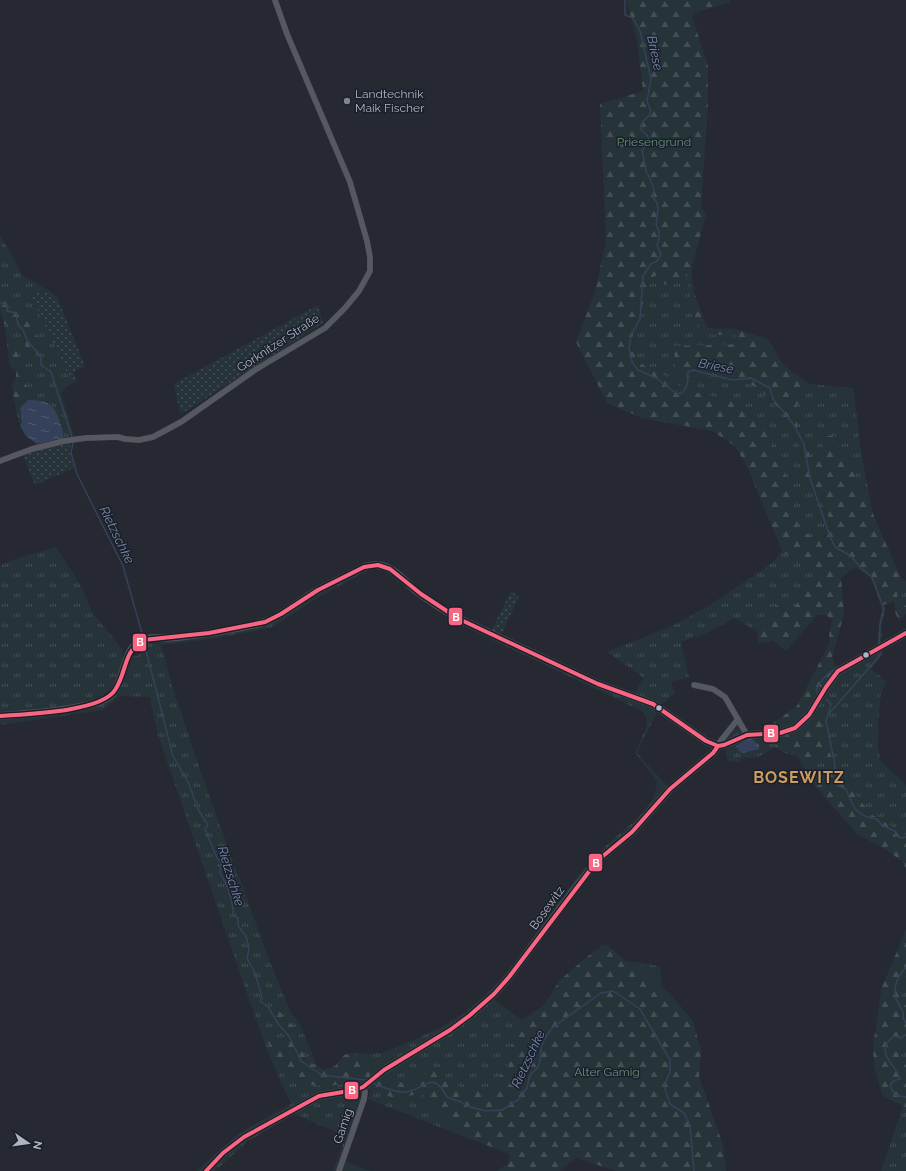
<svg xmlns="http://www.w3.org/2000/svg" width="906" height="1171" viewBox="0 0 906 1171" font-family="Raleway,sans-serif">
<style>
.grass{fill:url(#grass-tufts)}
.forest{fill:url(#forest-firs);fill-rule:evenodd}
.garden{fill:url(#garden-dots)}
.water{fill:url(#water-ripples)}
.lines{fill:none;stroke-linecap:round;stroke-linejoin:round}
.stream{stroke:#35415a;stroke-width:1.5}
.minor-casing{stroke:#42444a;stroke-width:6}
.tertiary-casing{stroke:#42444a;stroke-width:8}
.minor{stroke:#555860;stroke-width:5.5}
.tertiary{stroke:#555860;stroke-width:7}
.bus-1-casing{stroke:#1a1f2b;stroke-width:7}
.bus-1{stroke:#fa6682;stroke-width:4}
.poi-dot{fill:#7f8390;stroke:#1a1f2b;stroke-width:1.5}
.bus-dot{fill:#afb4c3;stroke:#1a1f2b;stroke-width:1.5}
.labels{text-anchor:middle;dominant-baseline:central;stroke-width:3;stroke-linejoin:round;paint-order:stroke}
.poi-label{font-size:12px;fill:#afb4c3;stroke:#1a1f2b;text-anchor:start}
.park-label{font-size:12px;fill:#689276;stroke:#1a1f2b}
.street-label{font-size:12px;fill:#afb4c3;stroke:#1a1f2b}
.water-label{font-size:13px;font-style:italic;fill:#7888aa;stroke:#1a1f2b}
.district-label{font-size:16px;font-weight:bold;letter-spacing:1px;fill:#cd9b60;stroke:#1a1f2b}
.line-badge{stroke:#1a1f2b;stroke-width:1.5}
.badge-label{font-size:11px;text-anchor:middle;font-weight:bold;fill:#fff}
</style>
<defs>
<pattern id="grass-tufts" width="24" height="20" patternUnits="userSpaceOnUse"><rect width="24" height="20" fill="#263439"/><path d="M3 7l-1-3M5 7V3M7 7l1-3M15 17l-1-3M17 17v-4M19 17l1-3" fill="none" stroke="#434f54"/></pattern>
<pattern id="forest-firs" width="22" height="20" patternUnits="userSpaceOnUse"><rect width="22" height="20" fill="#263439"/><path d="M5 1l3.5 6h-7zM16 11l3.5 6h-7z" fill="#434f54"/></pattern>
<pattern id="garden-dots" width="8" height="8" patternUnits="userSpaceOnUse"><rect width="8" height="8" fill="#263439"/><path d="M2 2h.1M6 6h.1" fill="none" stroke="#434f54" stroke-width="1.8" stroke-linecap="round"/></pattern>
<pattern id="water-ripples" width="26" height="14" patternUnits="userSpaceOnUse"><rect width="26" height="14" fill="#35415a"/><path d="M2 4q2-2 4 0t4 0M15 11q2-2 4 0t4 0" fill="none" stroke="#505a70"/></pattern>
</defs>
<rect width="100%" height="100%" fill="#262931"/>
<path class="grass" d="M0 235 13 257 22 275 49 291 30 293 72 383 66 387 61 393 72 431 75 436 63 438C64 432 62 428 60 422 54 403 47 400 28 400V394L17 351H8L4 324H12L23 335 26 348 35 356 5 300 0 295Z
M687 273 690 290 708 333 736 335 740 345 674 346 697 368 713 370 735 376 766 394 788 422 799 445 807 483 811 490 819 495 830 521V528L827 534 821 538 812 537 799 528 789 483 762 426 750 416 742 403 698 393 681 387 666 376 650 371 637 360 632 338 647 291 648 279 658 275Z
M810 384 853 388 861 450 868 489 858 490 850 460 841 452 834 436 822 459 817 463 811 457 793 413Z
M56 547 81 586 92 612 122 649 123 661 115 686 108 694 100 700 66 706 0 713V566L9 561Z
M782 551 818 577 789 614 777 605 757 632 735 618 704 634 681 642 689 677 671 682 675 693 661 705 634 695 643 678 636 672 607 652 674 625 710 605 772 563Z
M372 567 386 569 447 615 658 710 637 753 668 787 630 831 610 846 596 859 493 992 469 1013 467 1010C527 967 554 893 608 844 627 826 655 810 657 781L635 753 647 726V718L642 711 463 626 446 616 413 593 386 572 378 569H372L363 573 319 597 271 628 217 638 161 645 173 689 206 787 268 957 291 1013 300 1024 317 1066 305 1059 300 1033 270 1018 285 1036 289 1044 284 1049 271 1035 265 1024 262 1027 271 1050 347 1084 355 1082 363 1084 299 1104 221 1152 202 1171H196L241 1132 291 1104 269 1055 258 1025 158 735 150 697 123 696 119 697 102 710 0 725V718L26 716 111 697 131 656H137L140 654 138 646 146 642 176 639 258 627 319 592Z
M901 578 906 581V605L902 608 897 595Z
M874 586H877L885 609 882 624 881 645 878 647 879 624 882 610Z
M881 651 883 652 879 659 871 669 887 682 881 692 878 721V749L881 761 906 785V835L871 814 836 770 826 742 820 705 828 688 840 673 878 652H881Z
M736 724 739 725 742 730 741 734 724 742V741Z
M785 735 786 737 776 745 775 747C765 753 757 761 745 757L740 759 741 763 728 761 725 748C731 745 737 741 743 739 756 736 771 738 785 735Z
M811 758 829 764C835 775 824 781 816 787L802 765 809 764Z
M636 962 658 966 660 969 663 988 651 978Z
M906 975V1006L898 993Z
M493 999 522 1020 512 1041 513 1056 489 1093 462 1088 444 1080 436 1070C431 1073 423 1081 417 1083 408 1085 388 1081 381 1075Z
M464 1013 466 1015 449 1028 377 1071 352 1053 367 1054 381 1053 407 1043 443 1026Z
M906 1037V1066L897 1044Z
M371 1091 398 1099 421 1093 449 1121 464 1129 465 1137 368 1099Z
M357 1092 360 1094 361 1101 336 1171H333L346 1136 294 1114 247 1142 215 1171H209L224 1155 246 1138 319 1098Z
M903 1106 906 1108V1171H881Z
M345 1162 371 1171H342Z"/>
<path class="forest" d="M626 0H731L729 3 693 13V19L708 66V103L701 207 706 215 692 266V278L694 292 707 328 734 329 768 339 784 366 810 384 793 413 811 457 817 463 822 459 821 444 827 436H834L841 452 850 460 858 490 868 489 873 514 901 578 897 595 902 608 906 605V614L899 621 895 612 894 602 883 605 877 586H874L870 577 855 567 841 578 844 614 832 658 837 668C825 688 809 722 785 729 781 730 775 731 770 732L769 726 797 706 830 642 829 635 832 620 826 615H817L786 651 774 641 758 644 757 632 777 605 789 614 818 577 782 551 747 466 735 446 712 431 642 418 607 403 576 342 595 292 606 241 600 104 643 91 637 39ZM687 273C690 289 690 328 708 333 716 336 727 335 736 335L740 344 674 346 675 371 692 377 698 368C722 371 745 379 765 394 776 402 794 431 799 444 804 457 802 473 808 486 811 491 816 491 819 496 823 501 832 524 830 530 823 546 808 535 799 528L789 483 775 449 762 426 750 416 742 403 698 393 681 387 666 376 650 370 637 360 632 338 647 291 648 279 658 275 665 285Z
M0 295 27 318 34 327 41 350 36 356 26 348 23 335 12 324H4L0 309Z
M8 351H17L28 394V400L20 408 22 422 20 426 14 400 12 384 16 378V370L10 366Z
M820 705 826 742 836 770 871 814 906 835V870L902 861 883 848 856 833 816 787C824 781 835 775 829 765L822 763 815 759 811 758 809 764 802 765 798 757 783 752 775 747 776 745 786 737 785 735C801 729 810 719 820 705Z
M906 930V975L899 993 906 1006V1037L897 1044 906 1066V1108L882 1095 874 1065 873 1046 882 987Z
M606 944 626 961 636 962 651 978 671 995 693 1021 701 1051 699 1076 723 1145 726 1171H616L576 1158 559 1171H496L508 1164 510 1154 465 1137 463 1129 449 1121 421 1093 398 1099 371 1091 367 1088 381 1075C391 1083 405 1083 418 1083L421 1075 436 1070 444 1080 462 1088 489 1093 513 1056 512 1041 522 1020 543 1006 560 980 595 950Z
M279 1011 300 1033 305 1059 324 1070 335 1066 344 1055 352 1053 377 1071 363 1084C351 1080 338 1086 326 1086 314 1086 303 1084 292 1082L271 1050 261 1027 265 1024 271 1035H276L280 1039V1046L284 1049 289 1045 285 1036 270 1018 273 1012Z"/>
<path class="garden" d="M49 291 57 297 85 366 74 372 77 381 72 383 30 293Z
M318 305 323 323 183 413H180L174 384Z
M70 443V453L74 468 35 485 23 455 47 447Z
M511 591 519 596 501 636 491 631Z"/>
<path class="water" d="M28 400C47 400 54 403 60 422 62 428 64 432 63 438L37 444 26 436 20 426 22 422 20 408Z
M752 739 759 745V749L743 753 740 752 736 746 741 743 742 740Z"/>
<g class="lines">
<path class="stream" d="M625 0V15L633 18 640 31 651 79 647 101 651 111 649 116 643 121 641 130 646 134 649 139 647 144 642 150 646 171 651 181 654 189 653 197 657 203 658 210 656 224 659 232V240L657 244 661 255 657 261 651 264 643 276 640 319 631 335 629 349 632 362 638 370 656 378 677 394 682 393C688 387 688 381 688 372L693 370 732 380 751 378 770 388 773 399 794 425 804 444 810 478 829 534 835 547 851 556 861 568 872 577 884 609 880 624 879 645
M0 302 8 306 7 311 16 313 18 325 23 330 27 340 41 357V365L51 372 72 437
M73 443 71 453 77 474 123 566 143 637
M144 643 173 756 189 784 198 809 208 825 205 829 217 858 221 862 220 874C227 882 234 905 233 915L238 918V926L246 936 249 949 247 958 255 973 262 997 260 1001 268 1007 279 1025 289 1036 301 1061 322 1075 365 1080
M881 654 828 715 826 721 835 765 834 780 837 785 846 789C853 807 856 817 877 819L882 825 896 832V836L902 838 906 837
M818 694 816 690C822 680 825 675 835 669
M826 699 831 704 828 715
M906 967C897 977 891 991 898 1003 902 1009 904 1012 903 1018L906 1023
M906 1035 901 1038 894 1036C873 1052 895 1063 900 1079L893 1081 890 1086 895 1095 906 1097
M372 1083C383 1087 395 1093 406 1092 427 1089 432 1069 447 1097L461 1102 467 1106 486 1111 502 1110 519 1099 527 1088 530 1075 538 1067 541 1057V1047L547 1035 553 1027 601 993 613 991 640 1009 670 1060V1072L664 1086 670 1104 684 1113 690 1125 694 1171"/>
<defs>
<path id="minor" d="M0 461 32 449 64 441 86 438 118 437 125 439 139 440 153 437 181 422 255 370 325 328 345 308 359 291 370 271V257L367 241 350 182 287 34 275 0
M694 685 713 689 725 697 747 735
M718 746 719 743 738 719
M339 1171 364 1099 365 1092 363 1087"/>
<path id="tertiary" d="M0 716C23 714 94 710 110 696 126 682 122 647 143 640 154 636 168 639 179 637 205 634 232 630 257 624 280 619 298 601 318 590 333 582 349 575 364 567 372 565 378 564 386 567 397 571 406 582 415 590 431 602 448 613 466 622L598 684 653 704 706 741 718 746 724 745 747 735 780 733 795 728 809 715 826 687 838 671 906 633
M206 1171 223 1153 244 1137 319 1096 355 1090 363 1087 384 1070 450 1030 469 1016 494 994 509 977 578 885 597 861 632 832 670 789 713 753 718 746"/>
</defs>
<use href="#minor" class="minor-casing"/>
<use href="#tertiary" class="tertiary-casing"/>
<use href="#minor" class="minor"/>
<use href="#tertiary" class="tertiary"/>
<defs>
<path id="bus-1" d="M0 716C26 714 101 712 115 690 127 672 123 652 143 640L209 633 265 622 281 614 318 590 364 567 378 565 390 569 421 594 459 619 598 684 653 704 706 741 718 746 724 745 747 735 780 733 795 728 809 715 826 687 838 671 906 633
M206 1171 223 1153 244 1137 319 1096 355 1090 363 1087 384 1070 450 1030 469 1016 494 994 509 977 597 861 632 832 670 789 713 753 718 746"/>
</defs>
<use href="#bus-1" class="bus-1-casing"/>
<use href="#bus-1" class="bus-1"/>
</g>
<circle class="poi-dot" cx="347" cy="101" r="4"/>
<g class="bus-dot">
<circle cx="866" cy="655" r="3.5"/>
<circle cx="659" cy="708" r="3.5"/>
</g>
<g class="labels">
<g class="poi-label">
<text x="355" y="94">Landtechnik<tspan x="355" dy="14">Maik Fischer</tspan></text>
</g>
<g class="park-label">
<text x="654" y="142">Priesengrund</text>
<text x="607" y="1072">Alter Gamig</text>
</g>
<g class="street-label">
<text transform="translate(278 343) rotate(-33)">Gorknitzer Straße</text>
<text transform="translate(547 908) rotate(-54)">Bosewitz</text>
<text transform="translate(343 1126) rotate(-71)">Gamig</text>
</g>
<g class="water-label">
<text transform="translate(655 53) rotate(78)">Briese</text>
<text transform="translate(716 366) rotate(11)">Briese</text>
<text transform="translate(117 535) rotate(64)">Rietzschke</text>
<text transform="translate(231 876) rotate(73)">Rietzschke</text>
<text transform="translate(528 1059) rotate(-65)">Rietzschke</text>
</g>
<g class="district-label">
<text x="799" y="777">BOSEWITZ</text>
</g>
</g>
<g class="line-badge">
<rect x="448" y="607" width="15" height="19" rx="4" fill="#fa6682"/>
<rect x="132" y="633" width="15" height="19" rx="4" fill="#fa6682"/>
<rect x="763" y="724" width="16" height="19" rx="4" fill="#fa6682"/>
<rect x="588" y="853" width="15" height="19" rx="4" fill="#fa6682"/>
<rect x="344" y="1081" width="15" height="19" rx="4" fill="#fa6682"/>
</g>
<g class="badge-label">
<text x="456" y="621">B</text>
<text x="140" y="646">B</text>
<text x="771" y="737">B</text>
<text x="596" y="867">B</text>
<text x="352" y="1094">B</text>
</g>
<g transform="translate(28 1143) rotate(103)" stroke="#1a1f2b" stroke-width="3" paint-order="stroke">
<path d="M0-3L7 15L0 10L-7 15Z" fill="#afb4c3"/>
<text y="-6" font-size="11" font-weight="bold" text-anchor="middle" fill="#afb4c3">N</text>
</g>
</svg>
